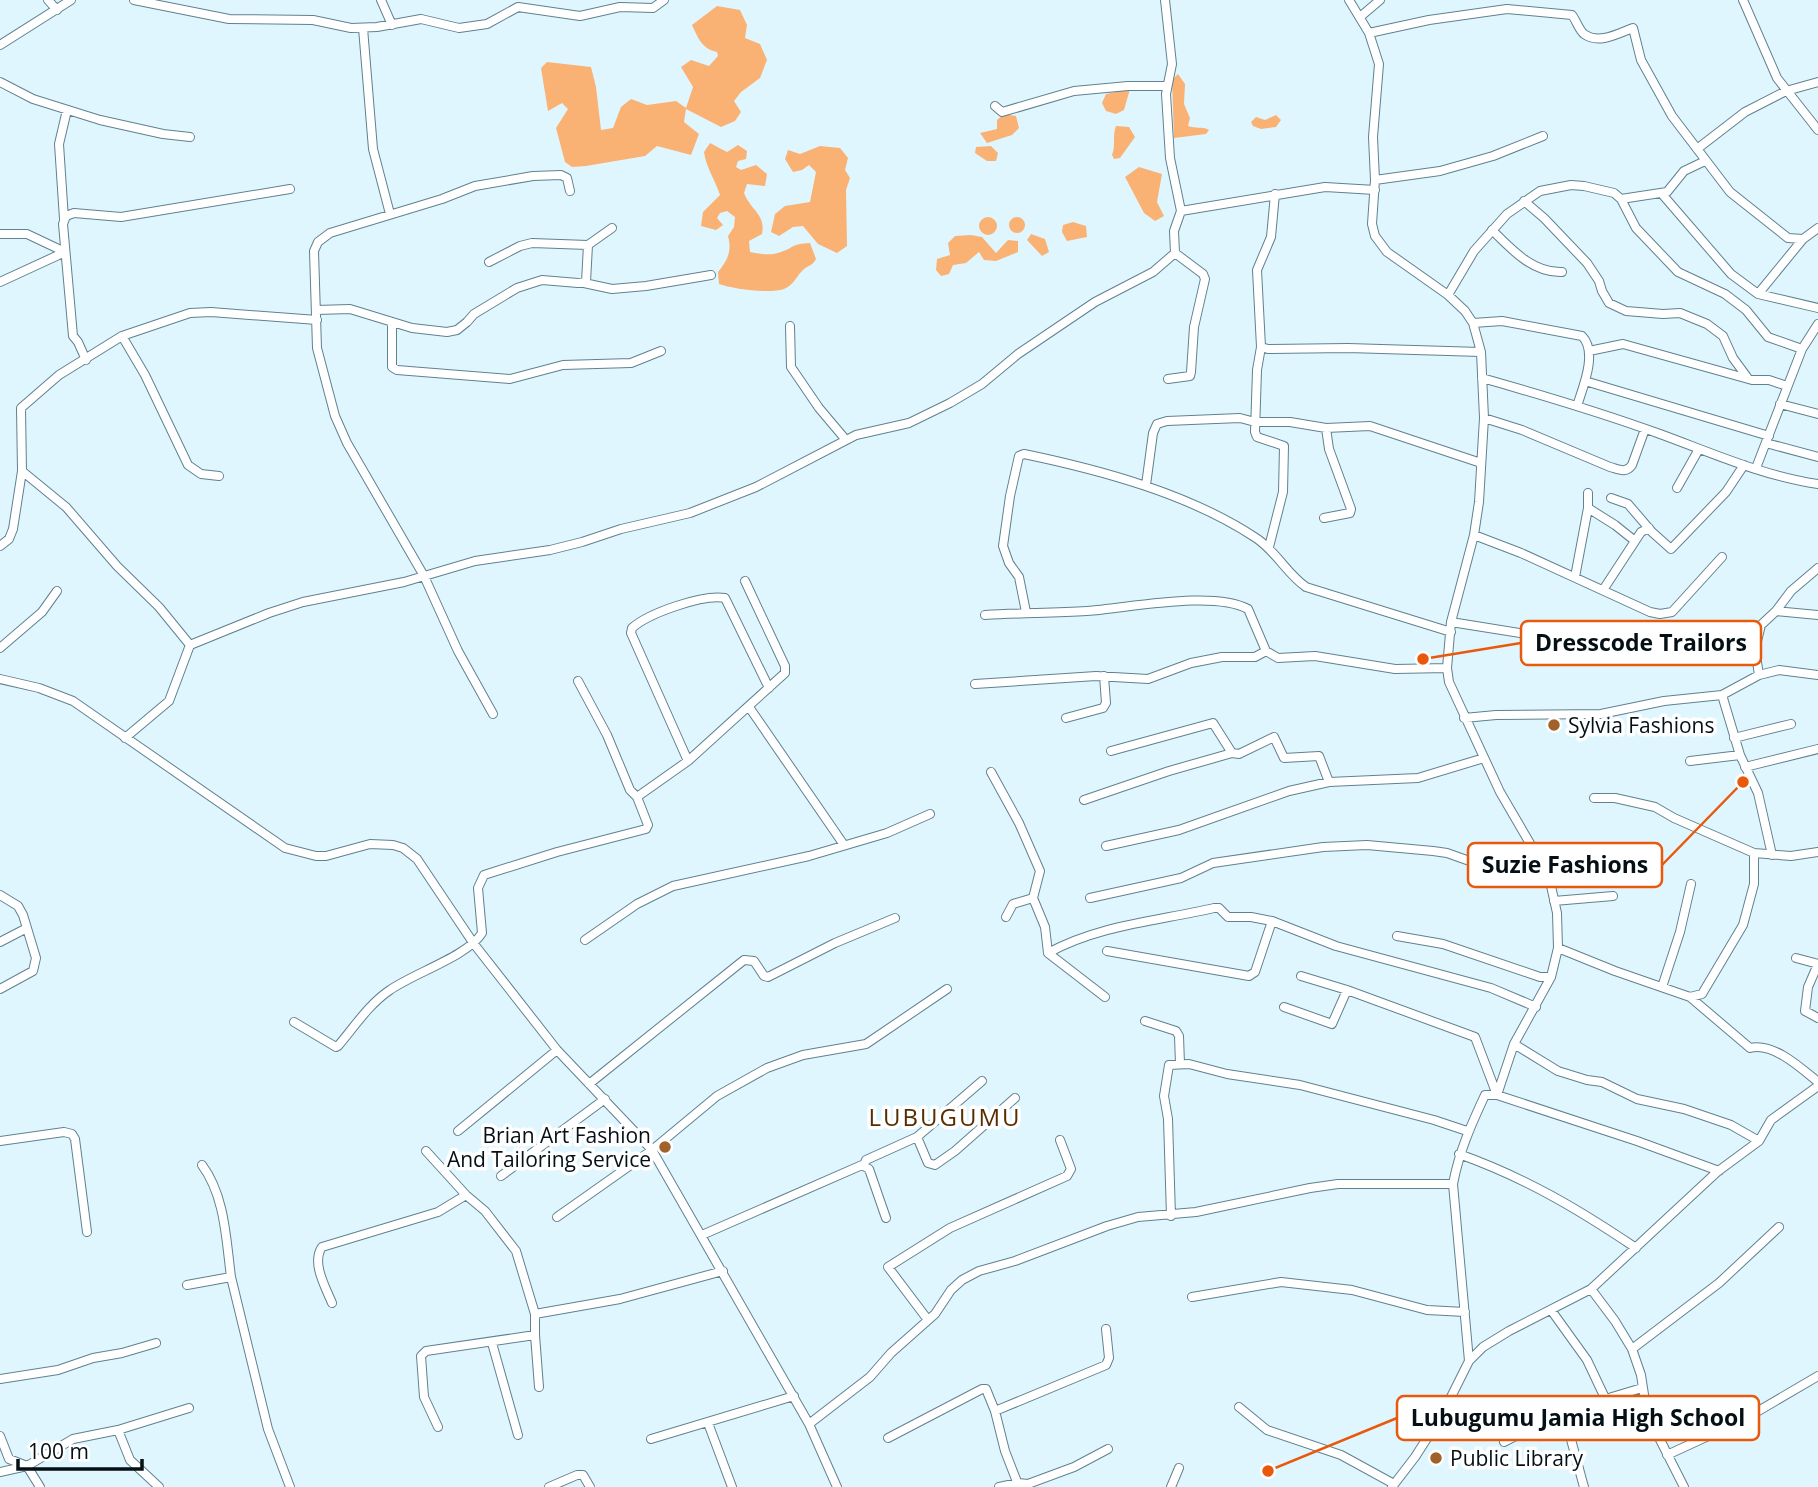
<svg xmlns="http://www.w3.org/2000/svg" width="1818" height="1487" viewBox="0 0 1818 1487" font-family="'Open Sans',sans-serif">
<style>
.forest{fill:#fab174}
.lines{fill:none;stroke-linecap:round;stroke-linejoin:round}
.minor-casing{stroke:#60818f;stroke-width:10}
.minor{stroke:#fff;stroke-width:8}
.poi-dot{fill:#a16229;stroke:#fff;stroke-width:2.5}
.labels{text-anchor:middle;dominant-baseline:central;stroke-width:7;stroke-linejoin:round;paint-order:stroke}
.poi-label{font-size:21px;fill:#041015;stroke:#fff;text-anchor:start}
.quarter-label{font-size:24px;letter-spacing:2px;fill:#562d01;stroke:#fff}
.leader{fill:none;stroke:#e8590c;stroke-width:2.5}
.callout-dot{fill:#e8590c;stroke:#fff;stroke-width:2.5}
.callout{fill:#fff;stroke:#e8590c;stroke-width:2.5}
.callout-label{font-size:23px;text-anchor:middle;font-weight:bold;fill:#041015}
</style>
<rect width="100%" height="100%" fill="#e0f6ff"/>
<path class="forest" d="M717 6 740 10 747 25 745 38 760 44 767 60 760 78 741 92 734 101 741 112 735 121 721 127 686 109 684 122 699 134 691 155 657 146 645 156 586 166 572 167 565 162 556 128 568 109 562 103 548 111 541 68 547 62 591 67 596 87 601 130 613 128 621 107 631 99 647 105 676 101 686 108 693 87 681 67 691 60 709 66 718 56 717 52C702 49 698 38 692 25Z
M1178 74 1185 84 1184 104 1190 118 1188 126C1195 129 1202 126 1209 130L1206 134 1174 138 1172 80Z
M1130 89 1124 110 1116 114 1106 111 1102 103 1106 94Z
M1004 114 1016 116 1019 128 1012 135 987 143 980 133 997 129V120Z
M1276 115 1281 120 1276 127 1261 129 1253 126 1251 122 1256 117 1265 120Z
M1116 126 1129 127 1135 137 1120 158 1114 159 1112 155C1116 145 1112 136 1116 126Z
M710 143 727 152 738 145 747 151 746 159 738 161 736 167 741 170 756 165 767 174 765 186 747 184 744 193C751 211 766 214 762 234L749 241 750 252C760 254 771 256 781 252 795 247 791 244 810 243L816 259C812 266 809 265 804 269 797 275 794 285 784 289 770 294 733 289 719 284L718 272C728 260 732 251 728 236L734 227 735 217 727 211 720 213 717 218 723 225 716 230 701 226 703 212 720 195C715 180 706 167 704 152Z
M820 146 840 148 848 158 845 170 850 178 846 190 847 246 837 253 818 244 803 226 793 227 779 236 771 232 775 214 785 206 810 202 816 172 809 165 802 170 793 172 785 159 788 150 800 154Z
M991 146 998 153 996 161H987L975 153 976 147Z
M1139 167 1162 174 1157 202 1164 216 1155 221 1144 213 1125 177Z
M1009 225a8 8 0 1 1 16 0a8 8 0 1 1-16 0Z
M979 226a9 9 0 1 1 18 0a9 9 0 1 1-18 0Z
M1073 222 1086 226 1087 237 1067 241 1062 232 1063 225Z
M1031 234 1045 239 1049 252 1042 256 1027 240Z
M971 235 982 237 996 253 1008 240 1018 241V252L996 261 984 260 979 252 966 263 953 265 949 274 941 276 936 270 937 259 950 255 948 243 955 236Z"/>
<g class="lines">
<defs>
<path id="minor" d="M48 0 57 10
M134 0 229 19 313 20 351 28 377 27 421 19 459 28 487 24 518 7 580 16 620 7 653 8 664 0
M381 0 392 25
M1165 0 1172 64 1166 94 1170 158 1181 211
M1349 0 1369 33 1379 64 1373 137 1375 180 1372 224 1375 236 1387 252 1448 295 1465 311 1473 323 1481 352 1484 418 1479 502 1474 535 1451 622 1447 668 1449 682 1500 792 1538 857 1551 886 1557 913 1558 948 1551 977 1514 1044 1497 1095H1485C1471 1125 1459 1152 1453 1184L1469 1361
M1743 0 1777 78 1818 130
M1360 17 1380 0
M363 28 373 149 390 214
M1369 33 1429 20 1507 9 1572 15C1576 20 1579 30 1584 34 1599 45 1619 33 1633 28L1641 60 1672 116 1730 192 1788 238 1803 239 1818 228
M0 45 71 0
M0 82 33 99 100 120 163 134 190 137
M995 106 1002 112 1074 91 1128 86H1167
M1697 149 1745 112 1786 91 1818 82
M1375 180 1440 171 1493 156 1543 136
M1275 194 1271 237 1257 270 1261 347 1268 349 1348 348 1481 352
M1662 194 1731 274 1758 294 1818 308
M1621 199 1667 192 1684 171 1705 161
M1524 201 1544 218 1587 263 1599 281 1602 291 1609 303 1626 311 1663 314 1680 313 1707 324 1723 336 1733 358 1747 377
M64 219 59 144 67 110
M1492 230C1512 250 1533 273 1562 272
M0 234H27L65 252
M489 262 520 246 532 243 588 245
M0 282 65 252
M584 283 612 289 646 286 711 275
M1758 294 1803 239
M1448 295 1474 251 1507 214 1540 191 1571 185 1584 186 1614 193 1621 199 1636 228 1678 272 1725 294 1746 310 1768 337 1802 349
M316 310 350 309 412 328 447 332 457 330 467 322 474 314 517 288 542 280 578 283 586 282 588 245 612 228
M392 322V367L397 370 510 379 563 365 631 363 661 351
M1473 323 1502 321 1582 336C1598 352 1583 387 1577 406
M790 326 791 367 819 408 846 440
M122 336 145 375 188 465 201 474 219 476
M1261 347 1257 370 1255 432 1257 437 1284 446 1283 492 1269 547
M1589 351 1623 344 1752 380H1769L1787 386
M86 360 78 342 73 336 63 224 66 216 74 213 121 217 290 189
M1482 378C1542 395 1602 413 1660 434 1712 453 1763 476 1818 484
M1168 379 1190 376 1191 372 1194 327 1205 279 1203 274 1175 253
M1585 381 1769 436
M1780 404 1818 414
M1484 418 1522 430 1610 467C1618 469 1626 474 1632 465L1645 429
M1766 443 1818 457
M1756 468 1802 349 1818 324
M22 471 66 507 117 566 159 607 190 645
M1146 485 1153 433 1157 424 1167 421 1240 418 1255 422H1290L1326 428
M1677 488 1699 449
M1588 493V508L1615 525 1635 541
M1611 498 1628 504 1652 532 1671 549 1726 492 1744 465
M1324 518 1350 513 1351 509 1329 449 1326 428 1370 426 1481 463
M1474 535 1521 553 1650 612 1660 614 1672 612 1722 557
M0 546 9 539 13 529 22 471 21 408 59 375 122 336 190 313 211 312 317 320
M1575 577 1588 508
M1603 590 1641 532 1649 528
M1776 611 1818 615
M1026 612 1019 577 1009 563 1003 546 1010 496 1019 456 1024 454C1101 470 1190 494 1256 538 1276 551 1287 574 1306 587L1451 632
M985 615C1019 613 1053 613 1087 611 1129 608 1213 590 1248 609L1266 651 1278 658 1315 656 1395 669 1447 668
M1451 622 1532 635 1539 640 1573 646
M0 648 42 612 57 591
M1759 675 1755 649 1761 625 1776 611 1791 591 1818 568
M0 679 39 688 73 701 285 848 316 856H326L370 844 393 845 403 848 417 859 474 944 557 1050 652 1150 809 1424 837 1487
M975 684 1096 676 1148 679 1191 663 1222 657H1255L1266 651
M1722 695 1740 755 1758 793 1772 855
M749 707 844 845
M493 714 458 651 424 576 347 443 335 416 317 348 314 251 318 242 330 233 442 199 475 186 533 176 561 175 567 178 570 191
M1066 718 1103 708 1106 703 1104 676
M1464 718 1496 715 1601 714 1664 701 1722 695 1759 675 1779 670 1818 675
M125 738 169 701 190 645 269 613 303 602 404 582 475 561 550 550 582 542 621 529 690 513 756 487 856 435 909 423 950 403 982 384 1018 354 1095 302 1153 272 1175 253 1174 231 1181 211 1325 187 1375 190
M1734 738 1791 724
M1111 751 1213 723 1232 753
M688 761 631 633 632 628C649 613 703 594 725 598L769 688
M1690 761 1740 755
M1745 767 1818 749
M991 772 1019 823 1040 871 1033 898 1045 927 1048 953 1105 997
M637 797 688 761 785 673V666L745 581
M1594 798H1615L1655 807 1674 818 1754 853 1791 856 1818 852
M1084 800 1169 771 1232 753 1239 754 1274 737 1284 758 1319 756 1329 782
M1106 846 1179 830 1289 791 1329 782 1418 778 1484 758
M0 895 18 906 23 915 36 958 33 971 0 989
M1090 898 1181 878 1213 863 1323 847 1367 845 1433 851 1447 853 1478 864 1501 863 1538 857
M1554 901 1613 896
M1006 917 1013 904 1033 898
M1397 936 1443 944 1540 977H1551
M585 940 637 904 673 886 809 856 887 833 930 814
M0 942 27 928
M1558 948 1615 971 1690 997 1702 994 1743 925 1754 884V853
M1107 951 1249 976 1255 972 1272 921
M1048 953C1099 925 1157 921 1214 908H1219L1228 917H1251L1272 921 1336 946 1491 988 1536 1007
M1796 958 1818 964 1808 987 1805 1011 1818 1018
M1301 976 1347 990 1475 1037 1497 1095 1637 1141 1719 1171
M1662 987 1680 932 1691 884
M1690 997 1750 1048C1773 1042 1801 1068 1818 1082
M1284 1007 1332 1024 1347 990
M1145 1021 1176 1031 1179 1036 1180 1064
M294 1022 336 1047 338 1046C355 1026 369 1004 390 990 414 973 468 956 482 933L478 888 484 875 557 852 646 829 648 825 637 797 630 790 607 735 578 681
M1514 1044 1558 1071 1587 1080 1602 1082 1637 1099 1684 1109 1731 1125 1759 1141
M589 1084 744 960 754 961 764 976 768 977 835 943 895 918
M458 1131 557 1050
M917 1137 928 1163 935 1165 955 1151 1015 1098
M0 1141 64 1132 72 1134 75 1139 87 1232
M426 1151 466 1195 485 1211 516 1251 535 1314V1335L426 1351 421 1356 424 1397 438 1427
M1459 1154C1526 1178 1578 1209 1636 1248
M202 1165C225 1196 226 1239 231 1277
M864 1165 866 1160 917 1137 982 1081
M501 1176 605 1099
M1171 1216 1168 1119 1164 1096 1169 1065 1189 1064 1227 1074 1300 1085 1434 1120 1467 1131
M557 1217 652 1150 717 1096 767 1068 803 1055 866 1044 947 989
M702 1235 862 1165 869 1169 886 1218
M187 1285 231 1277 268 1429 290 1487
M1591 1289 1615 1321 1632 1349 1641 1375 1647 1414 1684 1487
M1192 1297 1281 1282 1352 1290 1427 1310 1465 1312
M332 1303C326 1288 311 1263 322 1247L438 1212 466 1195
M1551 1310 1587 1360 1605 1398
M535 1314 620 1299 723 1271
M928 1320 888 1267 950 1228 1067 1176 1071 1169 1060 1140
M535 1335 539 1387
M492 1343 518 1435
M1632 1349 1719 1283 1779 1227
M0 1379 58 1370 93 1358 122 1353 156 1343
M1239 1407 1267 1430 1341 1455 1394 1484
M995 1411 1106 1365 1109 1358 1106 1329
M1564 1414 1584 1487
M708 1423 732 1487
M809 1424 870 1377 891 1353 935 1314 951 1290 962 1280 979 1271 1015 1261 1107 1226 1138 1217 1196 1212 1310 1188 1338 1184H1453
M118 1430 130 1460 159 1487
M0 1436 9 1459 27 1466 40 1487
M888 1438 982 1389H986L995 1411 1005 1451 1019 1487
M651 1439 794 1396
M1504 1442C1548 1419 1595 1401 1642 1388
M1667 1455 1743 1420 1818 1376
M0 1472 27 1466 73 1439 118 1430 189 1408
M549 1487 577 1475H583L590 1487
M999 1487 1018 1483 1028 1484 1074 1467 1108 1449
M1171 1487 1179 1468
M1392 1487 1415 1457 1442 1415 1469 1361 1483 1347 1509 1331 1591 1289 1717 1172 1759 1141 1771 1120 1818 1086"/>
</defs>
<use href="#minor" class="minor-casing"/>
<use href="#minor" class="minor"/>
</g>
<g class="poi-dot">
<circle cx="1554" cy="725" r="7"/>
<circle cx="665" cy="1147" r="7"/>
<circle cx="1436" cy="1458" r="7"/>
</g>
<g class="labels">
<g class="poi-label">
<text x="1568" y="725">Sylvia Fashions</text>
<text x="651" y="1135" text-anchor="end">Brian Art Fashion<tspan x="651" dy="24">And Tailoring Service</tspan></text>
<text x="1450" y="1458">Public Library</text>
</g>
<g class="quarter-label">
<text x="945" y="1116">LUBUGUMU</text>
</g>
</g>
<path class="leader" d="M1423 659L1521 643M1743 782L1662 865M1268 1471L1397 1418"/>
<g class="callout-dot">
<circle cx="1423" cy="659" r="7"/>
<circle cx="1743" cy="782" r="7"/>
<circle cx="1268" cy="1471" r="7"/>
</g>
<g class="callout">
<rect x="1521" y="621" width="240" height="44" rx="7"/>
<rect x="1468" y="843" width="194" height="44" rx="7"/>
<rect x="1397" y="1396" width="362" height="44" rx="7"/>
</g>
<g class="callout-label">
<text x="1641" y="651">Dresscode Trailors</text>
<text x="1565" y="873">Suzie Fashions</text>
<text x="1578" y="1426">Lubugumu Jamia High School</text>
</g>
<path d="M18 1459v10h124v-10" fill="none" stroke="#041015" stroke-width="3.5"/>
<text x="28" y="1459" font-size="21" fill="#041015" stroke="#ffffff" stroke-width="5" paint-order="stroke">100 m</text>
</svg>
